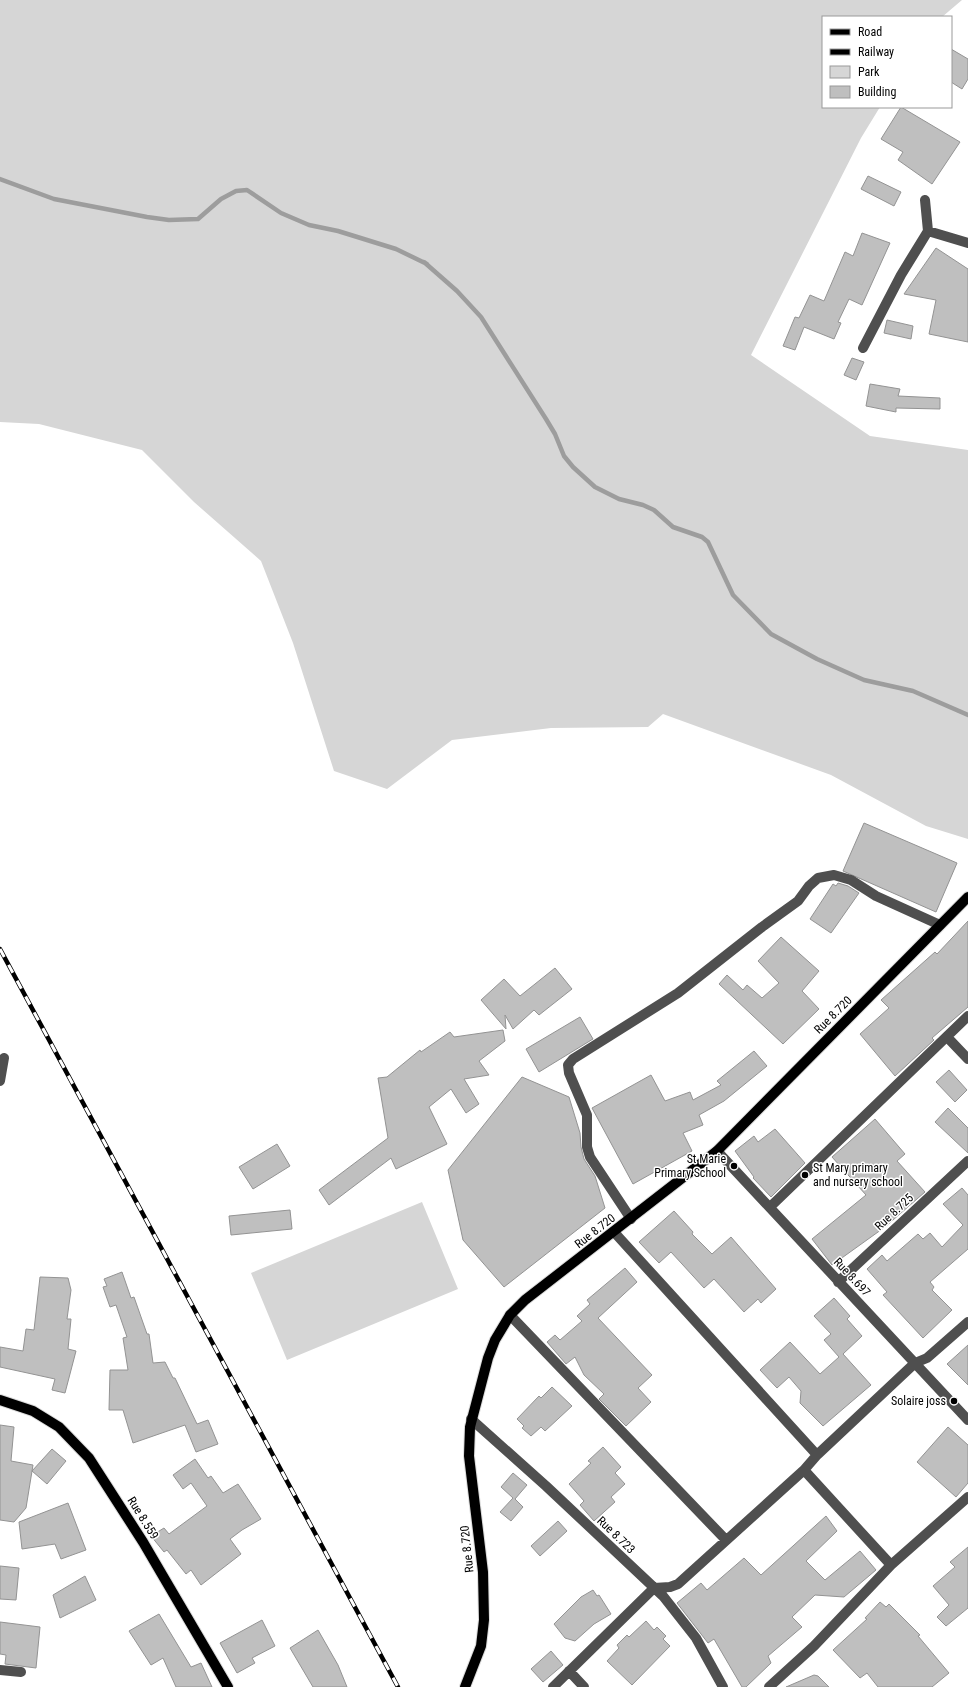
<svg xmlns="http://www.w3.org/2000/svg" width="968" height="1687" viewBox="0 0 968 1687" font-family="'Roboto Condensed',sans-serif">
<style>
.green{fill:#d6d6d6}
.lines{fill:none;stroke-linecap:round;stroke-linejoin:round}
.stream{stroke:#9d9d9d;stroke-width:4.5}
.building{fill:#bfbfbf;stroke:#939393}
.major-casing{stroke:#dbdbdb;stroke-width:12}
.minor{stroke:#4f4f4f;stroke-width:10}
.major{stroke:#000;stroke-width:10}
.rail-casing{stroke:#000;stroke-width:4.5}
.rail{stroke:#fff;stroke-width:3;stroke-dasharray:9;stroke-linecap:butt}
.poi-dot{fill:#000;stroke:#fff;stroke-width:1.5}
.labels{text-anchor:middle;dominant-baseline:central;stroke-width:3;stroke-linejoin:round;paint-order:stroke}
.street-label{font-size:12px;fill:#000;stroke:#fff}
.poi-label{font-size:12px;fill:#000;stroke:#fff;text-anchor:end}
</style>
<rect width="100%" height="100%" fill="#fff"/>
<path class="green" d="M0 0H962L942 17H823V107H880L861 138 751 355 870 436 968 450V839L926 826 831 775 663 714 648 727 551 728 452 740 387 789 334 771 293 643 261 561 194 502 142 450 39 424 0 422Z
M422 1202 458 1289 287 1360 251 1273Z"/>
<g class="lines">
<path class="stream" d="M0 179 54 199 147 217 169 220 198 219 221 199 236 191 247 190 281 213 309 225 338 231 396 249 427 264 424 262 457 291 481 317 546 419 555 434 564 456 573 467 595 487 619 499 643 505 654 510 673 527 702 537 708 542 733 595 771 634 817 659 864 680 913 691 968 715"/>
</g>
<path class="building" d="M951 49 968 59V79L962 89 951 82Z
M901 107 960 142 932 184 898 160 903 152 881 139Z
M868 176 901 192 894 206 861 189Z
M862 233 890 243 862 305 849 299 838 322 841 323 834 339 804 327 795 350 783 346 795 317 799 318 810 295 824 301 845 252 853 256Z
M936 248 968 269V342L929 334 936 300 904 294Z
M887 320 913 326 911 339 884 333Z
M852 358 864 362 856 380 844 375Z
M870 384 900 389 898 396 940 398V409L896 408V412L866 406Z
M864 823 957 863 936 912 843 871Z
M838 883 848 886 859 893 831 933 810 919 833 884 836 886Z
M968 921V1007L932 1038 934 1040 895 1076 860 1034 889 1008 881 1000 935 952 937 954Z
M781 937 819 971 802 991 819 1009 783 1044 719 984 727 975 743 990 747 985 762 998 779 983 758 961Z
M555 968 572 989 539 1015 534 1010 513 1029 505 1015 506 1029 481 1000 504 979 520 996Z
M580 1017 593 1039 539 1072 526 1049Z
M503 1030 505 1041 479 1061 489 1075 464 1079 479 1104 466 1113 451 1089 429 1107 447 1144 396 1169 391 1158 329 1205 319 1190 388 1138 378 1078 387 1077 420 1050 421 1052 450 1032 454 1037Z
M754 1051 767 1066 724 1101 699 1115 703 1125 683 1133 692 1151 633 1184 592 1108 651 1075 665 1101 690 1092 693 1100 721 1085 717 1081Z
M949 1070 967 1090 955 1102 936 1082Z
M522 1077 569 1097 580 1133 581 1147 584 1159 595 1176 605 1208 504 1287 463 1240 448 1170Z
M948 1108 968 1128V1153L935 1122Z
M875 1119 905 1154 897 1161 925 1192 885 1227 832 1265 812 1239 866 1195 832 1157Z
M775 1129 805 1163 771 1197 753 1178 754 1177 735 1151 754 1136 758 1142Z
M277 1144 290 1166 253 1189 239 1167Z
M962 1188 968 1195V1249L930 1282 934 1287 932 1290 952 1310 923 1338 883 1295 887 1292 867 1269 882 1255 887 1261 918 1234 923 1239 930 1233 942 1247 963 1225 943 1204Z
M290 1210 292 1229 231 1235 229 1216Z
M674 1211 693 1232 692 1234 712 1254 731 1237 776 1289 761 1303 758 1299 744 1312 714 1279 704 1288 671 1252 659 1263 639 1242Z
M625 1268 637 1282 598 1318 652 1375 638 1388 651 1402 626 1426 599 1399 604 1394 584 1375 575 1357 566 1364 547 1342 555 1335 560 1340 582 1321 577 1316 590 1304 587 1300Z
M122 1272 131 1298 134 1297 147 1334H149L153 1363 165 1362 173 1378H175L197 1424 208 1420 218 1444 196 1452 185 1425 133 1443 123 1410H109L110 1370H128L123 1338 127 1337 116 1305 110 1307 103 1287 107 1286 104 1279Z
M40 1277 68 1278 71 1290 67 1319H71L68 1349 76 1351 65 1393 52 1390 55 1379 0 1367V1347L23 1351 26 1329 34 1330Z
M834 1298 850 1316 847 1319 862 1336 843 1354 871 1385 823 1426 800 1403 801 1391 789 1377 777 1388 760 1370 790 1342 820 1374 839 1357 824 1340 831 1334 814 1316Z
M968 1345V1385L947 1364Z
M552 1387 572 1406 545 1431 541 1427 531 1436 522 1428 524 1426 517 1419 539 1396 541 1398Z
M0 1425 14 1427 11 1461 33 1465 26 1508 14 1522 0 1520Z
M948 1427 968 1445V1483L956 1497 917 1462Z
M603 1447 621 1467 615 1473 625 1484 611 1497 615 1502 594 1521 580 1505 584 1501 569 1484 591 1463 588 1461Z
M52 1449 66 1461 47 1484 32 1471Z
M195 1459 208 1478 211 1476 223 1493 238 1484 261 1519 242 1530 230 1539 241 1554 201 1585 191 1570 186 1574 167 1550 164 1552 151 1536 164 1528 169 1534 207 1506 191 1483 183 1489 173 1475Z
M513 1473 527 1485 515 1499 523 1507 511 1521 500 1512 513 1498 501 1487Z
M68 1503 86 1550 61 1559 55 1544 22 1549 19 1522Z
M826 1516 837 1531 806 1561 825 1580 860 1551 876 1570 844 1597 815 1595 792 1617 802 1627 768 1656 771 1663 746 1687H742L714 1639 708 1643 677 1603 701 1583 707 1590 744 1558 761 1575Z
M558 1521 567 1531 540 1556 531 1546Z
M968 1547V1608L946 1626 937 1617 949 1605 933 1586 955 1567 950 1562Z
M0 1566 19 1568 16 1600 0 1599Z
M85 1576 96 1600 60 1618 53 1595Z
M593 1590 597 1596 599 1595 611 1614 594 1624 575 1641 565 1638 554 1624 581 1597Z
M880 1602 886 1607 889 1604 920 1635 918 1636 949 1673 932 1687H878L867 1673 860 1678 833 1650 867 1619 865 1618Z
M159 1614 191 1667 201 1663 212 1687H176L163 1658 151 1665 129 1631Z
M262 1620 275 1646 252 1658 255 1663 237 1673 220 1643Z
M646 1621 654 1630 657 1627 666 1636 663 1639 670 1646 632 1685 607 1661 619 1648 617 1645 627 1635 629 1637Z
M0 1622 40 1627 36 1668 5 1664 6 1655 0 1654Z
M318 1630 338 1665 347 1687H313L290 1648Z
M551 1651 563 1665 543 1682 531 1669Z
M814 1675 818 1676 829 1687H786Z"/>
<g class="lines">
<defs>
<path id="major" d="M0 1400 33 1411 59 1427 89 1458 143 1542 228 1687
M465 1687 481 1646 484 1620 483 1572 469 1456 470 1427 488 1358 495 1340 510 1315 525 1300 717 1151 968 897"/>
</defs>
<use href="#major" class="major-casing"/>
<path class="minor" d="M925 200 928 231
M863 348 901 275 928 231 968 243
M947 1037 968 1059
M0 1081 4 1058
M717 1151 968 1420
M770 1207 968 1016
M631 1219 590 1157 587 1147V1115L569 1073 568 1065 573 1059 678 993 762 927 798 901 809 886 818 878 834 875 851 880 876 896 940 925
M614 1232 817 1455
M838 1282 968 1161
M510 1315 726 1540
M471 1419 546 1486 663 1596 696 1638 723 1687
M804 1470 891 1565
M0 1670 21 1672
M569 1671 584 1687
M553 1687 654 1588 670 1587 678 1584 804 1470 817 1455 915 1363 927 1358 968 1322
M769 1687 814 1646 891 1565 968 1497"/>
<use href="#major" class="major"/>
<defs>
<path id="rail" d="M0 949 398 1687"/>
</defs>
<use href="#rail" class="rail-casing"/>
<use href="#rail" class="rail"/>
</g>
<g class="poi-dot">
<circle cx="734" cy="1166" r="4"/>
<circle cx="805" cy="1175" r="4"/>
<circle cx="954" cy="1401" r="4"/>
</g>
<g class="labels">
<g class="street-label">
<text transform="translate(833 1015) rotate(-45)">Rue 8.720</text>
<text transform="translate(894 1212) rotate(-43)">Rue 8.725</text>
<text transform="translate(595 1231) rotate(-38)">Rue 8.720</text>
<text transform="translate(852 1277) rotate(47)">Rue 8.697</text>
<text transform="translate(143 1518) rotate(58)">Rue 8.559</text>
<text transform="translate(616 1535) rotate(44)">Rue 8.723</text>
<text transform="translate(467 1549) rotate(-96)">Rue 8.720</text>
</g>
<g class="poi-label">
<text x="726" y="1159">St Marie<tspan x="726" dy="14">Primary School</tspan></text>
<text x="813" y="1168" text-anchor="start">St Mary primary<tspan x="813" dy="14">and nursery school</tspan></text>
<text x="946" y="1401">Solaire joss</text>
</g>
</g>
<rect x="822" y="16" width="130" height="92" fill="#ffffff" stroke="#999999"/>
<rect x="830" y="29" width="20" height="6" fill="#000000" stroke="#999999"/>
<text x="858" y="36" font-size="12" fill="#000000">Road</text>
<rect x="830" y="49" width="20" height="6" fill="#000000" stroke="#999999"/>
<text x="858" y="56" font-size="12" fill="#000000">Railway</text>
<rect x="830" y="66" width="20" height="12" fill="#d6d6d6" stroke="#999999"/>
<text x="858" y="76" font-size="12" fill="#000000">Park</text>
<rect x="830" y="86" width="20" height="12" fill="#bfbfbf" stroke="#999999"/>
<text x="858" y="96" font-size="12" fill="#000000">Building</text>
</svg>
